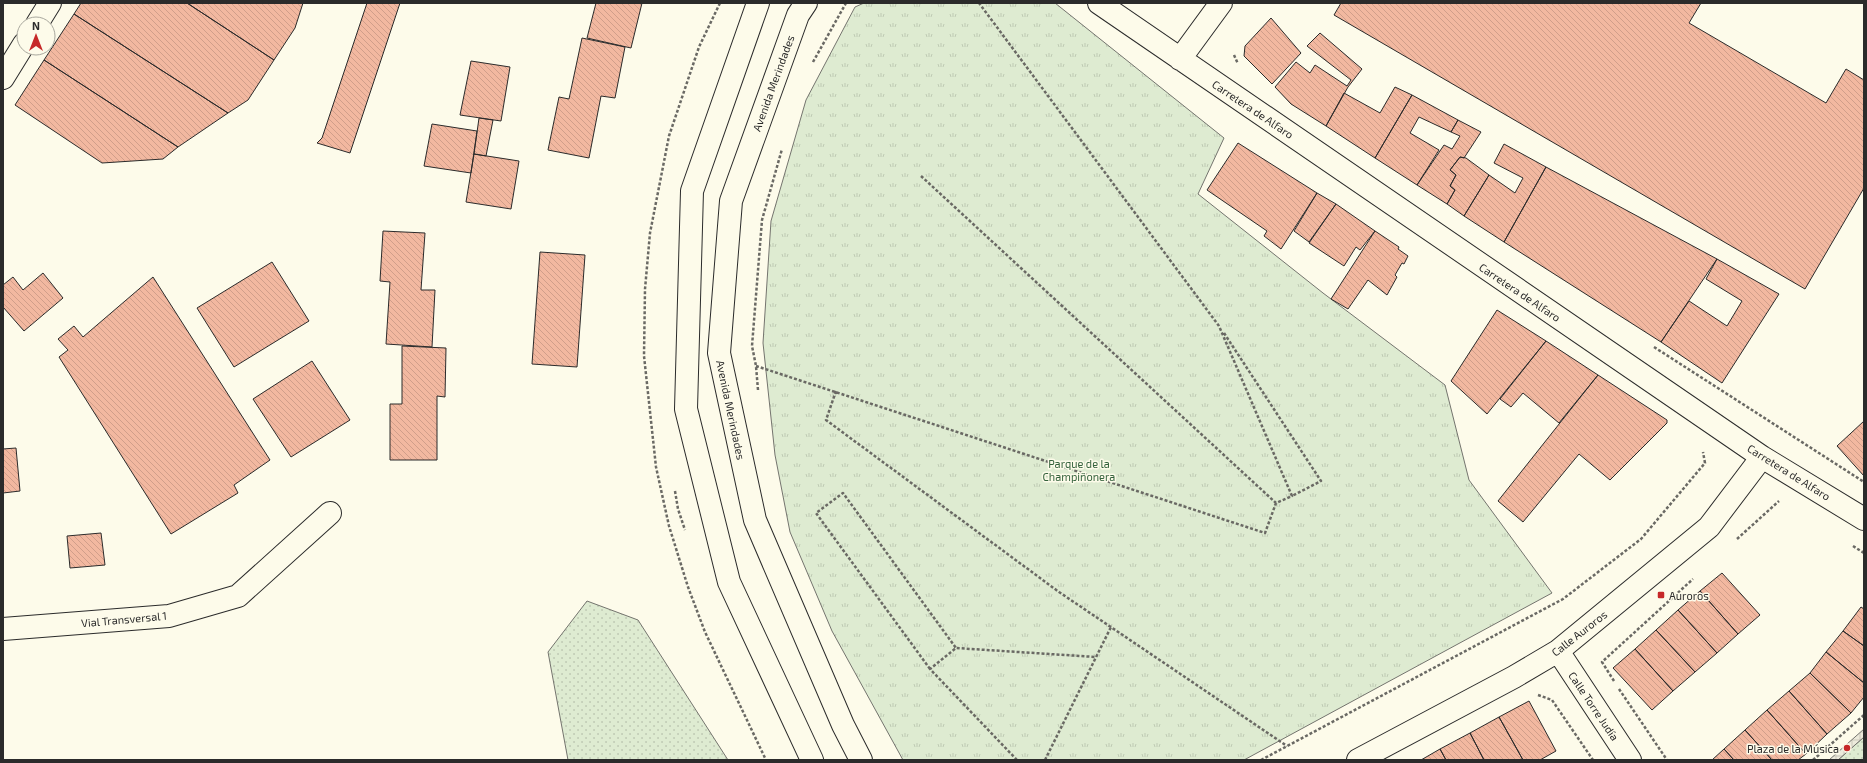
<svg xmlns="http://www.w3.org/2000/svg" width="1867" height="763" viewBox="0 0 1867 763" font-family="'Exo 2',sans-serif">
<style>
.grass{fill:url(#grass-dots);stroke:#74746e}
.park{fill:url(#park-tufts);stroke:#74746e}
.plaza{fill:url(#plaza-grid);stroke:#74746e}
.building{fill:url(#building-back-hatch);stroke:#2b2b2b}
.lines{fill:none;stroke-linecap:round;stroke-linejoin:round}
.minor-casing{stroke:#2b2b2b;stroke-width:24}
.major-casing{stroke:#2b2b2b;stroke-width:24}
.path{stroke:#6a6964;stroke-width:2.5;stroke-dasharray:3 2;stroke-linecap:butt}
.minor{stroke:#fdfbea;stroke-width:22}
.major{stroke:#fdfbea;stroke-width:22}
.poi-dot{fill:#c62828;stroke:#fdfbea;stroke-width:1.5}
.labels{text-anchor:middle;dominant-baseline:central;stroke-width:3;stroke-linejoin:round;paint-order:stroke}
.street-label{font-size:11px;fill:#2b2b2b;stroke:#fdfbea}
.park-label{font-size:11px;fill:#34623c;stroke:#fdfbea}
.poi-label{font-size:11px;fill:#2b2b2b;stroke:#fdfbea;text-anchor:start}
</style>
<defs>
<pattern id="grass-dots" width="8" height="8" patternUnits="userSpaceOnUse"><rect width="8" height="8" fill="#deebd1"/><path d="M2 2h.1M6 6h.1" fill="none" stroke="#bfcab4" stroke-width="1.8" stroke-linecap="round"/></pattern>
<pattern id="park-tufts" width="24" height="20" patternUnits="userSpaceOnUse"><rect width="24" height="20" fill="#deebd1"/><path d="M3 7l-1-3M5 7V3M7 7l1-3M15 17l-1-3M17 17v-4M19 17l1-3" fill="none" stroke="#bfcab4"/></pattern>
<pattern id="plaza-grid" width="8" height="8" patternUnits="userSpaceOnUse"><rect width="8" height="8" fill="#eceadb"/><path d="M0 4h8M4 0v8" fill="none" stroke="#cbc9bc"/></pattern>
<pattern id="building-back-hatch" width="6" height="6" patternUnits="userSpaceOnUse"><rect width="6" height="6" fill="#f2b8a0"/><path d="M-1 5l2 2M0 0l6 6M5-1l2 2" fill="none" stroke="#d09e8a"/></pattern>
</defs>
<rect width="100%" height="100%" fill="#fdfbea"/>
<path class="grass" d="M587 601 638 620 728 760H568L548 652Z
M1864 737V760H1838Z"/>
<path class="park" d="M864 3H1055L1224 138 1198 194 1323 293 1445 385 1469 480 1552 593 1244 760H903L832 631 790 532 775 455 763 343 771 221 806 100 855 7Z"/>
<path class="plaza" d="M1864 729V737L1838 760H1829Z"/>
<path class="building" d="M81 3H187L274 60 248 100 228 113 74 14Z
M187 3H303L295 28 274 60Z
M367 3H400L350 153 317 143 322 138Z
M596 3H642L631 48 587 38Z
M1341 3H1701L1689 23 1826 103 1846 69 1864 80V188L1805 289 1334 15Z
M74 14 228 113 178 147 44 60Z
M1271 18 1301 53 1272 84 1244 56 1245 46Z
M1320 33 1362 69 1348 87 1326 126 1291 104 1275 87 1296 62 1310 73 1315 65 1347 86 1351 80 1307 46Z
M582 38 625 47 615 98 601 96 589 158 548 150 559 97 569 99Z
M44 60 178 147 163 159 102 163 15 105Z
M471 61 510 67 501 121 460 115Z
M1395 87 1412 95 1375 158 1326 126 1344 93 1380 113Z
M1412 95 1458 120 1451 132 1419 117 1410 133 1439 150 1417 185 1375 158Z
M479 118 493 120 486 156 474 154Z
M1458 120 1481 132 1464 158 1460 157 1450 170 1456 175 1450 186 1455 190 1447 204 1417 185 1444 145 1452 149 1460 136 1451 132Z
M432 124 477 131 471 173 424 166Z
M1238 143 1317 193 1281 249 1264 236 1267 231 1207 190Z
M1504 144 1546 167 1504 242 1464 216 1489 175 1515 193 1523 178 1494 163Z
M474 154 519 161 511 209 466 202Z
M1460 157 1466 158 1489 175 1464 216 1447 204 1455 190 1450 186 1456 175 1450 170Z
M1546 167 1717 259 1661 342 1504 242Z
M1317 193 1336 204 1309 242 1294 231Z
M1336 204 1375 231 1360 250 1356 247 1344 266 1309 243Z
M383 231 425 233 421 290H435L432 347 386 344 390 282 380 281Z
M1375 231 1399 247 1398 249 1408 256 1404 264 1402 263 1395 275 1397 277 1387 295 1368 280 1348 309 1331 299Z
M540 252 585 255 577 367 532 364Z
M1717 259 1779 294 1722 383 1661 342 1689 301 1727 326 1742 301 1706 279Z
M272 262 309 321 234 367 197 308Z
M43 273 63 298 24 331 3 307V285L13 277 23 290Z
M153 277 270 460 234 485 238 493 171 534 59 357 68 350 58 339 74 326 83 337Z
M1497 310 1546 341 1487 414 1451 381Z
M1546 341 1598 375 1559 423 1523 393 1511 407 1500 399Z
M402 346 446 348 445 397 437 396V460H390V404H402Z
M312 361 350 420 291 457 253 399Z
M1598 375 1667 420V423L1610 480 1579 454 1523 522 1498 501Z
M1864 421V476L1837 446Z
M16 448 20 491 3 493V449Z
M101 533 105 565 70 568 67 536Z
M1722 573 1760 615 1738 634 1700 591Z
M1700 591 1738 634 1717 653 1678 610Z
M1861 607 1864 609V646L1843 631Z
M1678 610 1717 653 1695 672 1656 630Z
M1656 630 1695 672 1673 691 1635 649Z
M1843 631 1864 646V683L1826 652Z
M1635 649 1673 691 1652 710 1613 668Z
M1826 652 1864 683V697L1851 713 1810 673Z
M1810 673 1851 713 1827 734 1789 691Z
M1789 691 1827 734 1806 754 1767 710Z
M1529 701 1556 751 1540 760H1523L1499 717Z
M1767 710 1806 754 1798 760H1772L1745 730Z
M1499 717 1523 760H1484L1470 733Z
M1745 730 1772 760H1734L1724 749Z
M1470 733 1484 760H1446L1440 749Z
M1440 749 1446 760H1421Z
M1724 749 1734 760H1712Z"/>
<g class="lines">
<defs>
<path id="minor" d="M1099 3 1762 457 1864 519
M37 24 50 3
M1180 59 1221 3
M3 78 24 44
M3 629 169 616 238 596 330 513
M1558 651 1630 760
M1358 760 1514 677 1558 651 1709 527 1762 457"/>
<path id="major" d="M758 3 692 191 686 409 729 582 812 760
M806 3 798 15 731 201 719 353 755 520 843 725 861 760"/>
</defs>
<use href="#minor" class="minor-casing"/>
<use href="#major" class="major-casing"/>
<path class="path" d="M720 3 699 47 669 136 650 233 645 289 644 356 656 467 669 526 688 587 705 632 766 760
M1234 55 1238 64
M813 62 846 3
M921 176 1276 503
M1224 333 1321 481 1292 496
M1654 347 1864 482
M756 366 1265 533 1276 503 1292 496 1219 326 979 3
M758 390 756 366 752 346 762 220 782 149
M836 391 826 420 1059 592 1287 746
M675 491 678 509 685 530
M1737 539 1779 501
M1853 546 1864 553
M930 669 816 513 843 493 956 648
M1614 681 1602 662 1693 579
M1619 689 1667 760
M1538 695 1552 700 1593 760
M1017 760 930 669 956 648 1096 657
M1045 760 1111 627
M1261 760 1563 599 1641 539 1705 463 1703 452
M1813 760 1864 715"/>
<use href="#minor" class="minor"/>
<use href="#major" class="major"/>
</g>
<g class="poi-dot">
<rect x="1657" y="591" width="8" height="8" rx="2"/>
<circle cx="1847" cy="748" r="4"/>
</g>
<g class="labels">
<g class="street-label">
<text transform="translate(773 83) rotate(-70)">Avenida Merindades</text>
<text transform="translate(1253 109) rotate(34)">Carretera de Alfaro</text>
<text transform="translate(1520 292) rotate(34)">Carretera de Alfaro</text>
<text transform="translate(731 410) rotate(78)">Avenida Merindades</text>
<text transform="translate(1789 472) rotate(32)">Carretera de Alfaro</text>
<text transform="translate(124 619) rotate(-5)">Vial Transversal 1</text>
<text transform="translate(1579 633) rotate(-38)">Calle Auroros</text>
<text transform="translate(1594 706) rotate(56)">Calle Torre Judía</text>
</g>
<g class="park-label">
<text x="1079" y="463">Parque de la<tspan x="1079" dy="13">Champiñonera</tspan></text>
</g>
<g class="poi-label">
<text x="1669" y="595">Auroros</text>
<text x="1839" y="748" text-anchor="end">Plaza de la Música</text>
</g>
</g>
<rect width="1867" height="763" fill="none" stroke="#2b2b2b" stroke-width="8"/>
<g transform="translate(36 36)"><circle r="19" fill="#fdfbea" stroke="#a9a89e"/>
<path d="M0-3L7 15L0 10L-7 15Z" fill="#c62828"/>
<text y="-6" font-size="11" font-weight="bold" text-anchor="middle" fill="#2b2b2b">N</text>
</g>
</svg>
